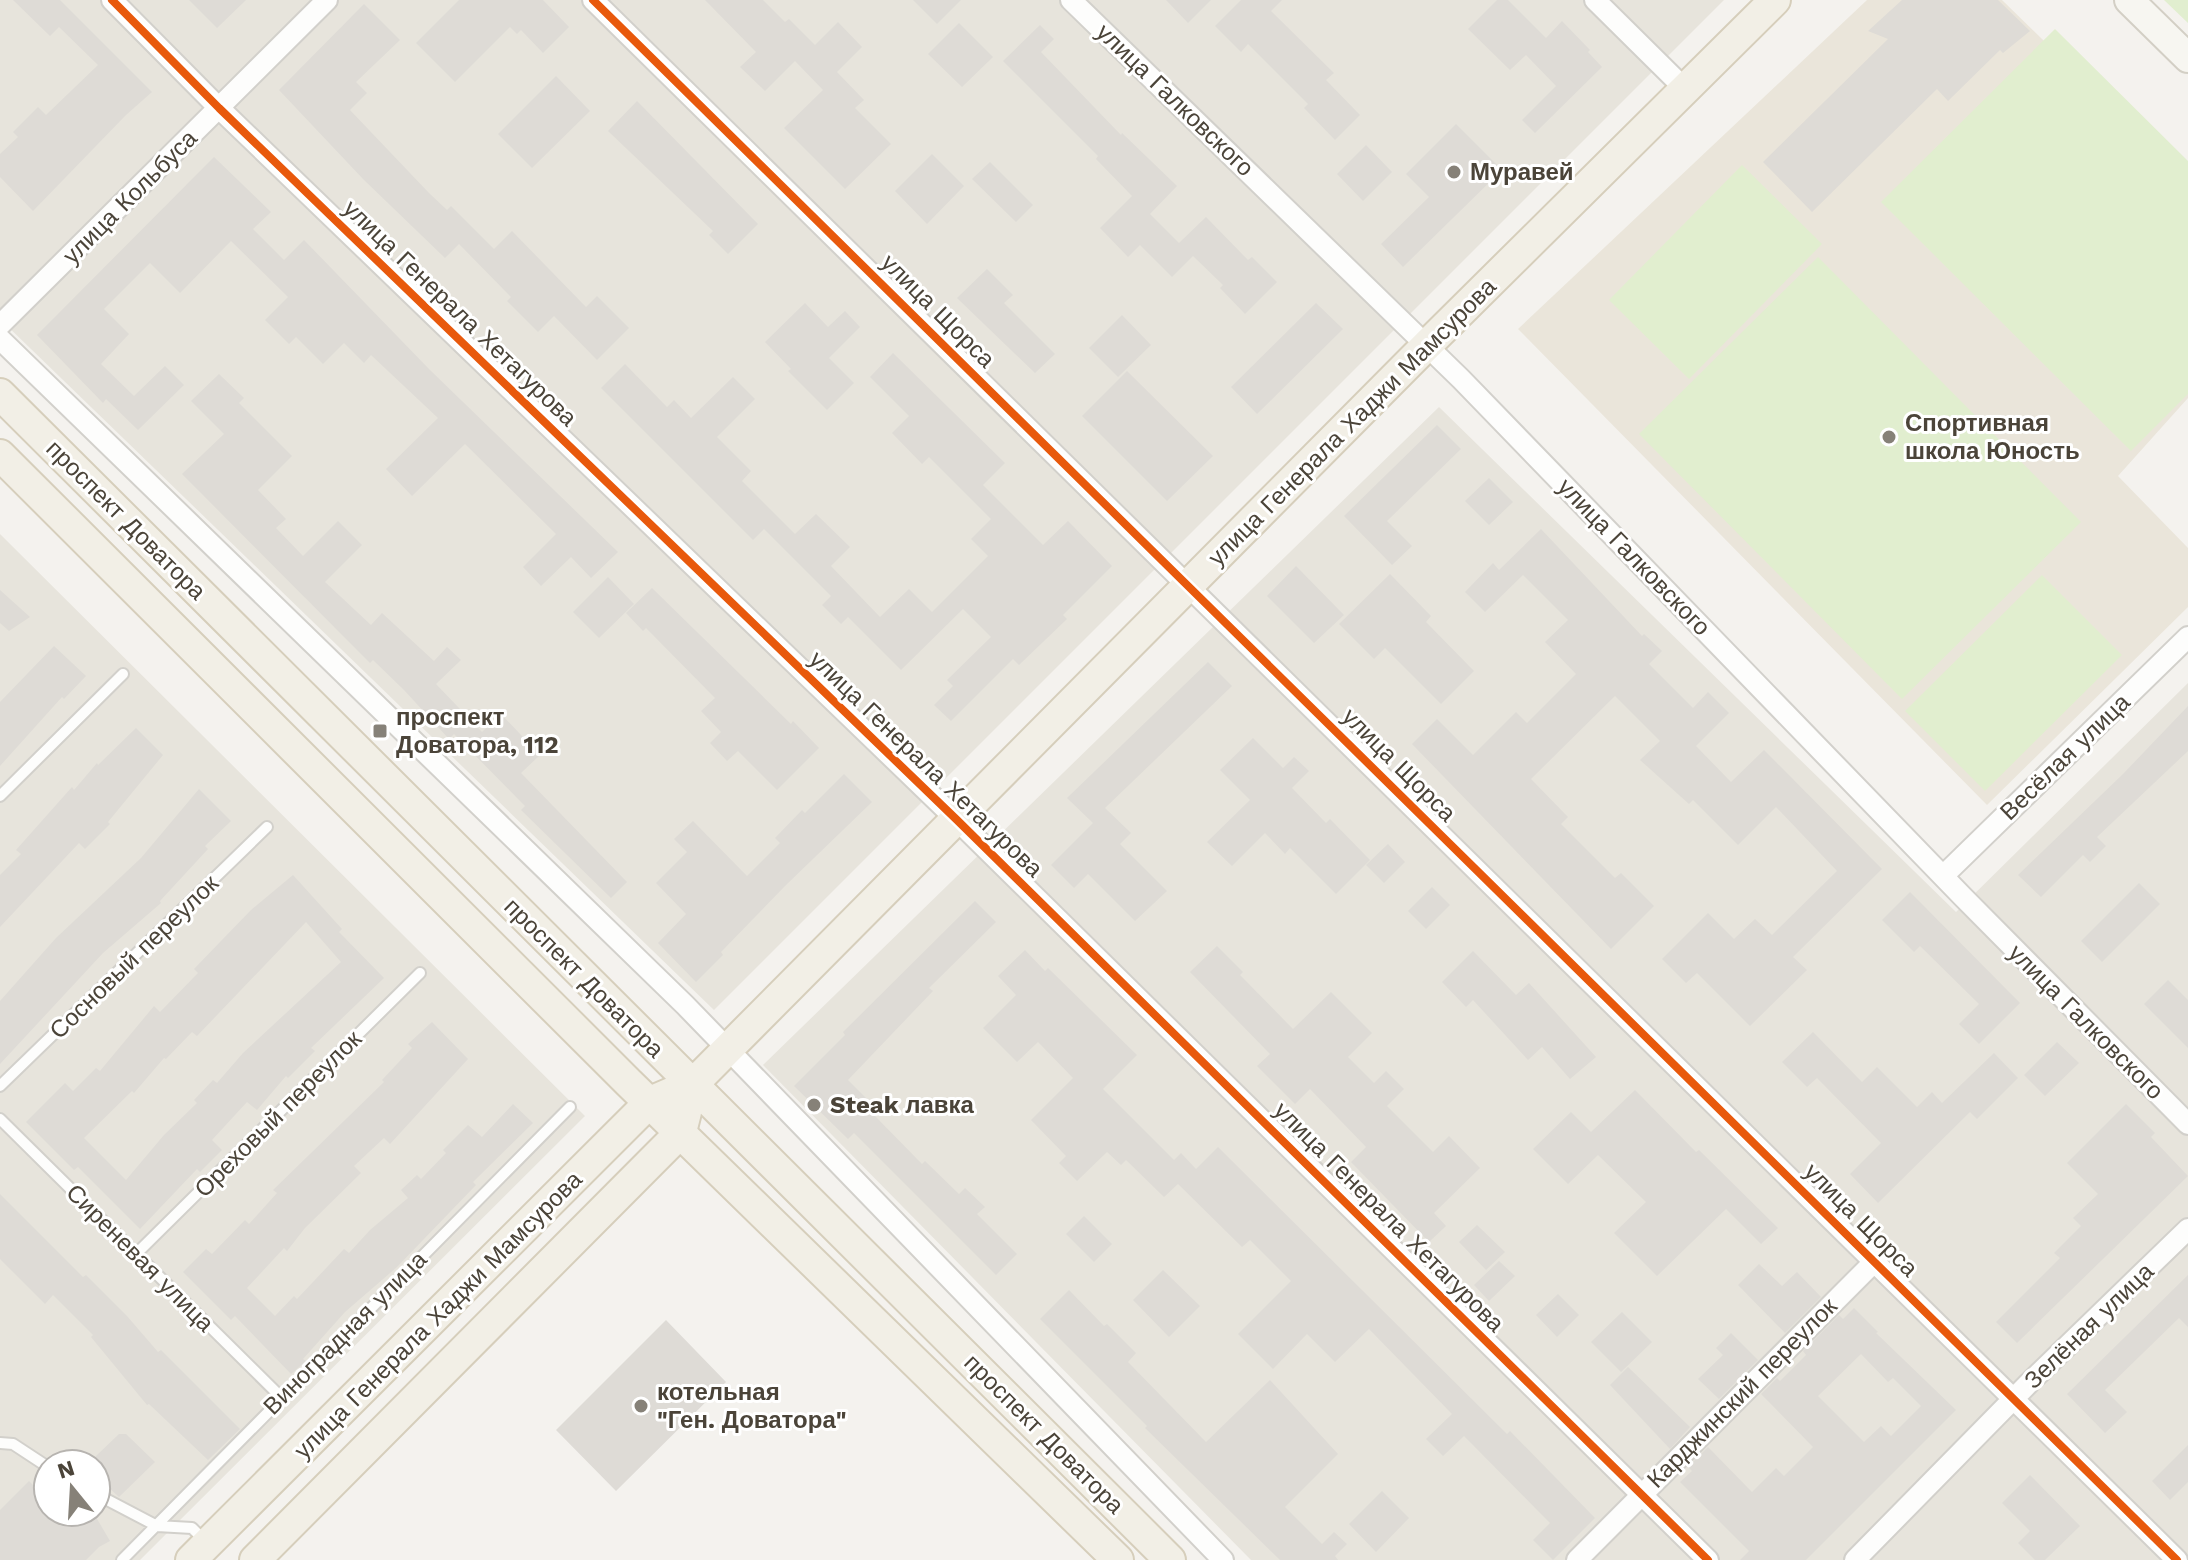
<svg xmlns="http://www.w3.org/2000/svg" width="2188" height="1560" viewBox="0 0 2188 1560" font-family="'Work Sans',sans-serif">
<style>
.residential{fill:#e7e4dc;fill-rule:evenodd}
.education{fill:#eae5da}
.green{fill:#e1eecf}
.building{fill:#dedbd6;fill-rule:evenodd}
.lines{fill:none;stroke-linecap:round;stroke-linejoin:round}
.lane-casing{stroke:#d2d0cb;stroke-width:14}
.street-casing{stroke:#d2d0cb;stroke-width:24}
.secondary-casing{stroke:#d3cfc5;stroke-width:32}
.primary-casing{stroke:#d6cebb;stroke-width:34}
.lane{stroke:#fdfdfc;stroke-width:10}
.street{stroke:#fdfdfc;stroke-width:20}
.secondary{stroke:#f7f6f1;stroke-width:28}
.primary{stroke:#f2efe6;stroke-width:30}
.cycleway-casing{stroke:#fff;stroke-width:13}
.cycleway{stroke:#e8590c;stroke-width:8}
.poi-dot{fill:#868178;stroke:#fff;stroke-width:3}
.labels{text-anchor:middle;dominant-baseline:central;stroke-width:6;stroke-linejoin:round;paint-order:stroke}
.street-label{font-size:24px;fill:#4b4439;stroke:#fff}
.poi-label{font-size:24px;font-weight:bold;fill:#4b4439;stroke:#fff;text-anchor:start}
</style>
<rect width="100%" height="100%" fill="#f4f2ee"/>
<path class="residential" d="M0 0H1724L714 1010 0 319Z
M1439 407 1956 912 2188 683V1560H1251L763 1065Z
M0 534 585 1116 140 1560H0ZM48 1464H96V1512H48Z"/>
<path class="education" d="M1867 0H2002L2188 181V398L2118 476 2188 548V607L1987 805 1518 329Z"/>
<path class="green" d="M2164 0H2188V23Z
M2055 29 2188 161V394L2131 451 1881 202Z
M1742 165 1822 244 1689 379 1609 300Z
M1818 257 2081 522 1902 699 1639 434Z
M2042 575 2122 655 1985 791 1905 711Z"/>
<path class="building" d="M13 0H60L152 92 126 115 33 211 0 177V154L18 137 13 132 38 107 46 115 98 65 59 27 50 36Z
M189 0H246L217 28Z
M459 0H543L569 27 543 53 521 30 517 34 510 27 455 82 416 43Z
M705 0H763L785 22 789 19 815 45 838 22 862 47 837 72 864 100 855 108 891 144 845 189 784 128 823 90 795 61 765 91 740 67 756 52Z
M913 0H961L937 24Z
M1166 0H1211L1188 23Z
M1241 0H1282L1271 11 1334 73 1326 80 1360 115 1335 140 1304 108 1308 104 1248 44 1241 52 1215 26Z
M1497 0H1508L1546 38 1562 21 1590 50 1588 52 1602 67 1535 133 1522 120 1556 86 1526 55 1510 70 1468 29Z
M1902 0H1998L2030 31 2003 53 2000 50 1948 101 1937 89 1812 212 1763 162 1888 39 1868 31Z
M364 4 400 40 356 82 367 93 350 110 429 193 447 210 451 206 494 249 512 231 586 307 597 296 629 328 597 360 554 316 538 332 507 301 511 297 459 244 445 258 363 179 279 90Z
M959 23 993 57 962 87 928 54Z
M1040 25 1054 39 1041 52 1121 135 1122 133 1177 186 1150 214 1179 243 1206 217 1248 260 1252 257 1277 282 1245 314 1220 288 1223 285 1193 256 1172 277 1140 245 1128 257 1100 228 1132 196 1096 159 1098 156 1003 61Z
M556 76 590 111 532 168 498 134Z
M637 101 758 224 728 254 709 235 713 231 608 131Z
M1456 124 1502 170 1403 267 1381 244 1429 197 1406 174Z
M1366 145 1392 172 1363 201 1337 174Z
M932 154 964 186 927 224 895 191Z
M214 157 271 212 253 229 284 260 304 240 430 370 618 552 591 578 571 557 541 586 523 567 556 534 465 444 412 496 386 469 438 418 371 355 364 363 344 343 323 364 296 337 289 344 265 320 288 297 231 241 180 293 150 263 104 309 129 334 101 364 134 396 165 366 184 385 138 430 106 399 103 403 37 335Z
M990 162 1033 205 1016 222 972 179Z
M987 269 1013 295 1004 303 1055 354 1035 373 957 298Z
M805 303 828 327 845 311 860 327 829 358 854 383 827 410 788 371 791 369 765 342Z
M1316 303 1343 329 1257 414 1231 387Z
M1122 315 1151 345 1118 377 1089 348Z
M893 353 1005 463 983 485 1043 545 1068 521 1112 566 1063 615 1067 619 1019 665 1013 659 951 721 934 705 953 686 947 680 991 637 963 609 901 670 848 617 841 624 822 605 831 596 764 529 753 540 601 388 625 364 667 407 674 400 691 418 733 377 755 399 717 437 751 471 742 481 795 534 816 514 850 547 831 566 880 617 909 589 932 612 988 556 971 539 991 519 929 457 922 464 892 433 909 416 870 377Z
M1127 371 1213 456 1167 501 1082 416Z
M219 374 244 398 239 403 292 456 258 490 286 519 276 528 303 556 338 521 362 545 325 582 371 625 382 613 434 661 447 647 461 660 436 684 482 732 501 714 540 755 521 773 627 882 611 898 521 810 525 806 454 734 449 739 404 690 373 660 370 663 182 474 224 434 191 401Z
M1437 425 1461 449 1387 521 1412 546 1392 565 1344 516Z
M1489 478 1513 502 1489 525 1465 501Z
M1541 529 1642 636 1644 634 1662 651 1649 664 1693 708 1708 692 1729 713 1696 746 1731 782 1764 750 1882 869 1793 957 1807 970 1750 1026 1697 973 1686 983 1662 959 1708 913 1734 939 1755 919 1772 935 1837 871 1776 807 1738 845 1693 800 1689 804 1640 760 1660 741 1615 696 1531 779 1568 817 1561 824 1615 878 1621 873 1654 906 1611 949 1412 744 1437 719 1473 755 1516 712 1527 723 1576 674 1545 642 1568 620 1523 575 1485 612 1465 592 1493 563 1499 570Z
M1296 566 1344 615 1314 643 1267 596Z
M1390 574 1431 616 1426 622 1474 671 1441 704 1385 648 1374 659 1339 624Z
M608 577 634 604 599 638 573 612Z
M652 588 791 724 793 721 819 748 777 790 738 751 727 761 710 743 721 732 701 711 715 698 646 628 643 631 626 613Z
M0 590 30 617 9 631 0 623Z
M54 646 86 676 64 699 62 697 0 766V702Z
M1208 662 1232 686 1105 808 1131 833 1120 844 1167 891 1135 921 1088 874 1074 888 1051 865 1093 823 1067 798Z
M2188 706V751L2097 837 2106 846 2090 862 2083 855 2041 897 2018 875 2123 774Z
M136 728 163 755 108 822 110 824 85 849 79 843 0 927V875L21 854 16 850 72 787 74 790 97 763 98 765Z
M1253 738 1283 768 1294 757 1309 771 1292 788 1326 823 1330 819 1370 860 1336 894 1290 848 1285 854 1265 833 1232 866 1207 842 1250 800 1220 770Z
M844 774 872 802 785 886 721 952 723 955 696 982 658 943 686 914 656 883 687 852 674 839 693 821 747 876 780 843 775 838 802 810 805 813Z
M199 789 231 821 205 846 208 849 160 901 161 903 103 953 0 1064V1001L56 938 141 858Z
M1388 844 1405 862 1384 883 1366 865Z
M293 875 342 929 339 932 384 978 311 1048 315 1051 288 1078 286 1076 257 1110 247 1102 212 1140 222 1150 200 1172 197 1169 140 1229 78 1167 74 1170 26 1122 65 1083 73 1091 96 1068 100 1071 154 1006 160 1012 198 973 194 969 220 942 251 910ZM306 922 341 962 243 1053 217 1083 213 1080 194 1100 197 1103 164 1135 126 1180 84 1138 132 1091 134 1093 164 1058 166 1059 192 1032 197 1036Z
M2139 883 2160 904 2102 962 2081 941Z
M1432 887 1450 905 1426 929 1408 911Z
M1910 892 2020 1003 1979 1044 1959 1024 1979 1004 1920 946 1914 952 1882 920Z
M975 901 996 922 929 988 933 991 848 1080 877 1109 873 1114 922 1164 925 1161 959 1194 965 1188 985 1207 977 1214 1017 1254 996 1275 854 1133 848 1139 794 1086 845 1035 843 1032Z
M1217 946 1243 972 1240 975 1293 1029 1331 992 1372 1033 1348 1057 1374 1083 1386 1071 1404 1089 1387 1106 1433 1152 1449 1136 1480 1168 1434 1213 1446 1226 1429 1242 1351 1162 1366 1147 1310 1089 1295 1104 1257 1066 1270 1054 1190 972Z
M1025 950 1045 971 1048 968 1137 1055 1103 1089 1174 1160 1181 1153 1196 1169 1218 1147 1507 1434 1510 1431 1595 1518 1553 1560 1533 1540 1550 1523 1464 1436 1443 1456 1426 1439 1452 1414 1369 1329 1335 1362 1307 1334 1273 1369 1238 1334 1291 1281 1250 1240 1242 1247 1178 1184 1164 1197 1126 1160 1121 1165 1107 1152 1077 1181 1059 1163 1066 1156 1031 1120 1073 1078 1038 1042 1017 1062 983 1028 1016 995 998 976Z
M1473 951 1516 995 1529 983 1596 1057 1570 1079 1542 1047 1528 1060 1473 1000 1466 1007 1442 982Z
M2168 980 2188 1000V1048L2144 1004Z
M432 1022 468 1059 390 1144 384 1138 354 1166 361 1173 305 1228 287 1251 284 1248 247 1288 275 1316 294 1296 297 1299 344 1249 349 1253 370 1230 408 1198 401 1190 417 1175 421 1179 446 1153 443 1150 468 1125 482 1137 513 1104 533 1123 473 1182 476 1185 397 1267 345 1312 303 1359 306 1361 291 1374 235 1316 231 1320 183 1272 206 1249 212 1254 245 1220 249 1224 277 1193 273 1190 384 1082 382 1080 412 1048 408 1044Z
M1813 1032 1862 1082 1877 1067 1917 1107 1932 1092 1942 1103 1994 1053 2018 1078 1977 1119 1970 1112 1878 1203 1850 1174 1881 1143 1817 1078 1807 1087 1782 1062Z
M2057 1042 2079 1063 2045 1096 2024 1075Z
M1635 1090 1696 1152 1699 1150 1778 1228 1761 1244 1726 1209 1657 1276 1614 1233 1646 1202 1598 1155 1568 1184 1533 1149 1571 1112 1591 1132Z
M2126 1104 2155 1133 2151 1137 2188 1176 2017 1343 1996 1322 2060 1258 2054 1253 2081 1226 2073 1218 2098 1194 2067 1163Z
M0 1194 83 1277 86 1275 127 1316 158 1352 161 1350 240 1429 208 1460 149 1404 147 1405 91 1337 93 1335 53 1295 45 1304 0 1259Z
M1084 1216 1112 1244 1094 1262 1066 1234Z
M1477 1225 1505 1252 1486 1270 1459 1242Z
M1499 1261 1515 1276 1489 1301 1474 1285Z
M1759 1264 1782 1286 1797 1272 1821 1297 1785 1333 1738 1285Z
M1163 1270 1200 1306 1169 1337 1133 1300Z
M2188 1275V1327L2179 1318 2105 1390 2127 1412 2105 1433 2067 1394Z
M1069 1290 1104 1326 1107 1324 1136 1353 1128 1362 1206 1442 1270 1380 1338 1454 1285 1507 1322 1544 1334 1532 1347 1544 1335 1556 1338 1560H1280L1145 1428 1147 1426 1040 1319Z
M1558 1294 1579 1315 1557 1337 1536 1315Z
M1854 1308 1878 1332 1876 1333 1956 1410 1806 1560H1740L1749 1551 1680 1482 1692 1471 1688 1467 1708 1447 1752 1492 1776 1468 1784 1476 1813 1447 1761 1394 1777 1378 1780 1381 1806 1355 1803 1351 1839 1315 1843 1319ZM1861 1354 1888 1382 1893 1378 1921 1406 1891 1436 1881 1426 1864 1442 1818 1396Z
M1622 1312 1652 1342 1621 1372 1591 1342Z
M666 1320 726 1382 616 1491 556 1430Z
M1731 1333 1758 1360 1719 1399 1698 1379 1723 1355 1716 1348Z
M1628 1367 1690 1427 1670 1449 1610 1385Z
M119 1434H126L155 1462 119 1497 96 1476V1456Z
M2188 1445V1482L2170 1500 2152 1481Z
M2030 1475 2080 1526 2045 1560H2035L2018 1543 2030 1531 2002 1503Z
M29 1481 48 1500V1512H93L110 1541 99 1547 86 1560H0V1510Z
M1382 1491 1409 1518 1376 1552 1349 1524Z"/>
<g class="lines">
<defs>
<path id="lane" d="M0 796 123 674
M0 1086 267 827
M0 1119 281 1397
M136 1254 420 973
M0 1443 13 1444 48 1467
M96 1494 157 1526 192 1528 206 1542
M122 1560 570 1107"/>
<path id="street" d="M112 0 219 108 957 820 1708 1560
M593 0 2177 1560
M1071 0 1461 379 1963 897 2188 1124
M1595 0 1685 89
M0 325 327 0
M0 339 685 1005 1223 1560
M1943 876 2188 637
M1577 1560 1874 1262
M1855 1560 2029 1383 2188 1229"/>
<path id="secondary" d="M2129 0 2188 58"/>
<path id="primary" d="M0 394 1170 1560
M0 455 629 1083 1118 1560
M191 1560 650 1102 694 1083 1427 345 1775 0
M255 1560 681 1132 686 1112"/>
</defs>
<use href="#lane" class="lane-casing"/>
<use href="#street" class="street-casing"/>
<use href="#secondary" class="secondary-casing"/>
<use href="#primary" class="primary-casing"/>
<use href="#lane" class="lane"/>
<use href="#street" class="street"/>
<use href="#secondary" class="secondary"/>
<use href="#primary" class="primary"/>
<defs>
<path id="cycleway" d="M112 0 219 108 957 820 1708 1560
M593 0 2177 1560"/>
</defs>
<use href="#cycleway" class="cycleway-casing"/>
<use href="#cycleway" class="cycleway"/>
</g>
<g class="poi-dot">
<circle cx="1454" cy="172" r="8"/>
<circle cx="1889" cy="437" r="8"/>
<rect x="372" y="723" width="16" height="16" rx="4"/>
<circle cx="814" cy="1105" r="8"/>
<circle cx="641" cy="1406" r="8"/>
</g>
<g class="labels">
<g class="street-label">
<text transform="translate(1175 100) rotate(44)">улица Галковского</text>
<text transform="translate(130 197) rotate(-45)">улица Кольбуса</text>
<text transform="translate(938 311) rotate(45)">улица Щорса</text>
<text transform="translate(460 313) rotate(44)">улица Генерала Хетагурова</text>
<text transform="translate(1352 422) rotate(-45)">улица Генерала Хаджи Мамсурова</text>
<text transform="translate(126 520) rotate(45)">проспект Доватора</text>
<text transform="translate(1634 557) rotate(46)">улица Галковского</text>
<text transform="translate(2065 757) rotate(-44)">Весёлая улица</text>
<text transform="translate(926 764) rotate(44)">улица Генерала Хетагурова</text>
<text transform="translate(1399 765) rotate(45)">улица Щорса</text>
<text transform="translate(134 957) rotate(-44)">Сосновый переулок</text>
<text transform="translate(584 978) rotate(45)">проспект Доватора</text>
<text transform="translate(2086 1022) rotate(45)">улица Галковского</text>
<text transform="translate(278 1114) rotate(-45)">Ореховый переулок</text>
<text transform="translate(1389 1217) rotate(45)">улица Генерала Хетагурова</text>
<text transform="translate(1861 1220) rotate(45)">улица Щорса</text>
<text transform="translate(140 1258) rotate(45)">Сиреневая улица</text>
<text transform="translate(438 1315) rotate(-45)">улица Генерала Хаджи Мамсурова</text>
<text transform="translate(2089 1326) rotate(-44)">Зелёная улица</text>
<text transform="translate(345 1333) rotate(-45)">Виноградная улица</text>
<text transform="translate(1742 1393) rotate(-45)">Карджинский переулок</text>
<text transform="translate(1044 1434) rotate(45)">проспект Доватора</text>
</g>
<g class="poi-label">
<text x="1470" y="172">Муравей</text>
<text x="1905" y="423">Спортивная<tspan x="1905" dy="28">школа Юность</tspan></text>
<text x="396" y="717">проспект<tspan x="396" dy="28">Доватора, 112</tspan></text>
<text x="830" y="1105">Steak лавка</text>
<text x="657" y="1392">котельная<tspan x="657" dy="28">"Ген. Доватора"</tspan></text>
</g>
</g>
<g transform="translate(72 1488) rotate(342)"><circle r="38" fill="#ffffff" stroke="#b7b4b0" stroke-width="2"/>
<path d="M0-6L14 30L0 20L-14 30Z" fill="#868178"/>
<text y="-12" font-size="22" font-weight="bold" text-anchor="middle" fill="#4b4439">N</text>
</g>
</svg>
